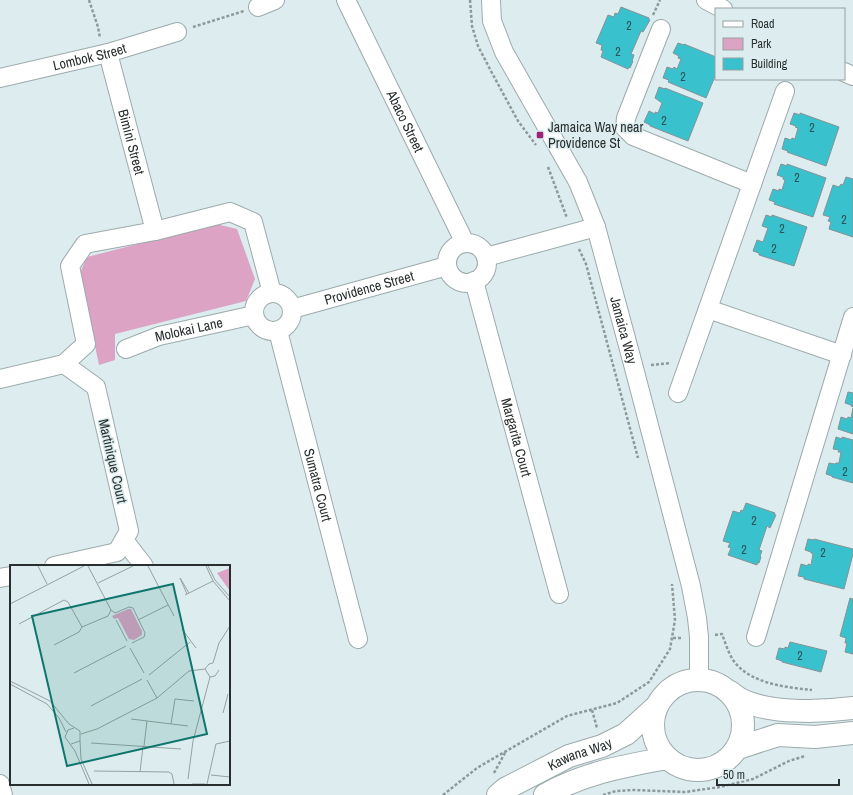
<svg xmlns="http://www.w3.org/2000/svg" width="853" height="795" viewBox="0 0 853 795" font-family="'Archivo Narrow',sans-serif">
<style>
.green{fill:#dca3c5}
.building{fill:#39c1ce;stroke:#859395}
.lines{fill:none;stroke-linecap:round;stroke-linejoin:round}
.minor-casing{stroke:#9caaac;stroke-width:20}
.major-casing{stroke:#9caaac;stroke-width:24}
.path{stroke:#8d999a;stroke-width:2.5;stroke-dasharray:3 2;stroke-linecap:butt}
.minor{stroke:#fff;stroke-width:18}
.major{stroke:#fff;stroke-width:22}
.poi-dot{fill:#9d2279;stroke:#ddedef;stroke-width:1.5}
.labels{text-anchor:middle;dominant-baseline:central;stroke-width:3;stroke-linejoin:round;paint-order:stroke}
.number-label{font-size:12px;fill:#2d5457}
.street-label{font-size:14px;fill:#292f2f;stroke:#ddedef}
.poi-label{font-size:14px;fill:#292f2f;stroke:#ddedef;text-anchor:start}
.inset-road{fill:none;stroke:#95a1a2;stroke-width:1}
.view{fill:#0f766e;fill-opacity:0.15;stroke:#0f766e;stroke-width:2}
.inset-edge{fill:none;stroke:#292f2f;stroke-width:2}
</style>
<rect width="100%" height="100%" fill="#ddedef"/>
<path class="green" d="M216 224 237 229 255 279 246 301 115 334V360L99 365 80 273 87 257Z"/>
<path class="building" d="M621 7 649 18V20H650L643 32 641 31 631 54 634 55 632 61H633L630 68 629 67 628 69 601 57 603 51 601 50 602 45 596 43 608 15 614 17 615 13 618 14Z
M678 43 684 45V44L716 57V74L706 98 668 82 669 80 663 78 667 67 673 69 674 67 677 69 681 59 678 58 679 56 673 53Z
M659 87 665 89V88L703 103 688 141 650 126V125L644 122 649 111 655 114V112L658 113 662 103 655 98Z
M794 113 800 115V113L839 127 826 166 787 152 788 151 782 149 785 138 791 140 792 138 795 139 798 128 795 127 796 126 790 124Z
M781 164 787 166V164L826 178 813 217 774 204 775 202 769 200 773 189 779 191V189L782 190 785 180 783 179V177L777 175Z
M846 177 853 179V237L829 229 831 222 828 221 830 217 823 215 833 185 839 187 841 184 843 185Z
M766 215 772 217V215L807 227 794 266 759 255V253L753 251 757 240 763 242 768 228 762 226Z
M848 392 853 393V407L851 406V405L845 403Z
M853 408V434L838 429 841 417 847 419 848 417 851 418Z
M836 437 842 439V437L853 440V483L832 477V476L826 474 829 463 835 464 836 463H839L841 452H838L839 450 833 449Z
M746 503 775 513 774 515H776L770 528 767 526 759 550 762 551 760 556 761 557 759 563H757V565L728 555 731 548 728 547 730 543 723 541 733 511 740 513 741 510 743 511Z
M808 539 814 540V539L853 549V554L844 589 804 579V577L798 576 801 564 808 566V564L811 565 813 554 811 553V552L805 550Z
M850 598 853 599V654L845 652 847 643H845L846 638 840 636Z
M790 642 827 651 821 672 782 662V661L776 659 779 648 785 649V647L788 648Z"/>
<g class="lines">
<defs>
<g id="minor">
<path id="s1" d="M346 0 465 243"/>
<path id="s2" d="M491 0 492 21 504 52 578 182 596 227 634 368 691 586 697 618 699 637V679"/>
<path d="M706 0 723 9"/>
<path d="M258 7 275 0"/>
<path d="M661 29 626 118 625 128 633 136 752 184"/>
<path id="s3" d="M108 53 155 231"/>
<path d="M844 72 853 76"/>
<path id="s4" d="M0 78 108 53 177 32"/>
<circle cx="467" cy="263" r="20"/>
<path d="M486 257 596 227"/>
<path id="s5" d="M474 281 559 594"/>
<circle cx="273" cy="312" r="19"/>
<path id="s6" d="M292 309 447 266"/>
<path d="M708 309 842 355"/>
<path id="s7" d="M278 331 358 639"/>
<path id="s8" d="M126 349 159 336 254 315"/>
<path d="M64 364 86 344 70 266 85 244 155 231 230 212 253 222 272 293"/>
<path d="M0 379 64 364"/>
<path d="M678 393 785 91"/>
<path d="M124 540 144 566"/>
<path d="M54 566 117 552 129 531 96 387 64 364"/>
<path d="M0 578 11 576"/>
<path d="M756 637 853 317"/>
<path d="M0 784 3 795"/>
</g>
<g id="major">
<circle cx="698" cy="725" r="45"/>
<path d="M730 692C733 694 736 697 740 699 768 714 822 712 853 708"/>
<path d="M738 748 778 735 815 737 853 733"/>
<path id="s9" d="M498 795 505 789 569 756 602 746 626 734 657 706"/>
<path d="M545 795C584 773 624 766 667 758"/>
</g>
</defs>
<use href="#minor" class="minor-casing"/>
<use href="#major" class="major-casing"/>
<path class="path" d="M89 0 98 27 100 38
M470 0 472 26 478 46 492 73 518 121 536 145
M653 15 660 0
M193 27 244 11
M548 167 567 218
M579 249 586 264 638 458
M651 365 671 363
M715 635 722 634C725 642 728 652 733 660 750 684 785 687 812 690
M673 638H682
M592 710 597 728
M494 773 506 751
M443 795 477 768 567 716 617 703 649 682 670 649 675 620 672 584
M603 795 616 791 634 790 685 792 720 787 753 779 789 761 805 756"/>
<use href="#minor" class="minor"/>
<use href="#major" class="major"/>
</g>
<rect class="poi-dot" x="536" y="131" width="8" height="8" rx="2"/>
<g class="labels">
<g class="number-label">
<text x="629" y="26">2</text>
<text x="618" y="52">2</text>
<text x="683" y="77">2</text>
<text x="664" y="121">2</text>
<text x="812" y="128">2</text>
<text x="797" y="178">2</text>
<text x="844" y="220">2</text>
<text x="782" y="229">2</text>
<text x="774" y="249">2</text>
<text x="845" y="472">2</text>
<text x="754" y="521">2</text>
<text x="744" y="550">2</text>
<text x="823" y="553">2</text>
<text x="800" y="656">2</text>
</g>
<g class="street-label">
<text stroke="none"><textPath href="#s4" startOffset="92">Lombok Street</textPath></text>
<text stroke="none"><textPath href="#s1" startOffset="135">Abaco Street</textPath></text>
<text stroke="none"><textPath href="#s3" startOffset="92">Bimini Street</textPath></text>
<text stroke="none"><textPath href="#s6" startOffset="80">Providence Street</textPath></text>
<text stroke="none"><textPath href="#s8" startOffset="66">Molokai Lane</textPath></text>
<text stroke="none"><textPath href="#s2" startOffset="359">Jamaica Way</textPath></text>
<text stroke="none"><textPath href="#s5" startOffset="162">Margarita Court</textPath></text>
<text transform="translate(113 461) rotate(77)">Martinique Court</text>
<text stroke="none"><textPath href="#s7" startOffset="159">Sumatra Court</textPath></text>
<text stroke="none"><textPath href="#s9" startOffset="92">Kawana Way</textPath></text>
</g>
<g class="poi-label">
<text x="548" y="127">Jamaica Way near<tspan x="548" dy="16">Providence St</tspan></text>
</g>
</g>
<g transform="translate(10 565)">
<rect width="220" height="220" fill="#ddedef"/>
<path d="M220 3V26L207 8ZM118 44H121L132 66V70L124 75 119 74 108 53 104 54 102 51Z" fill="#dca3c5"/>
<path class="inset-road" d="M28 1 37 19M78 1 101 45M138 1 164 51M196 1 203 16 220 36M198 1 205 15 220 32M88 18 123 1M177 29 170 13 179 28M175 30 203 16M0 39 74 1M101 45 105 48 119 42 123 43 135 68 134 72 122 78M106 55 117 76M128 55 158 40M9 59 54 35 58 37 72 62M172 64 186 83M44 80 69 67 72 62 98 51 101 45M120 83 134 108M203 98 209 78 220 61M64 108 116 81M139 110 180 77M200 112 195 104 199 99 203 98M200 112 205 111 209 105M137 115 147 133M0 116 40 136 59 159 70 166V176L61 179M0 119 37 139 49 153 56 167M81 141 132 114M213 148 218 129M121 154 178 161M161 159 165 134 184 136M64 163 58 165 55 172 65 186 79 219M71 169 87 164 147 133 179 106 195 104M70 176 71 194 82 219M81 178 171 184M134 181 137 156M84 206 159 207 162 209 164 219M130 207 133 181M201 210 220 212M178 214 183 176 200 112M182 219H195M197 219 206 179 220 176"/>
<path class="view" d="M163 19 197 169 57 201 22 51Z"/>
<rect width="220" height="220" class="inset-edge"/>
</g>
<rect x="715" y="8" width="130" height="72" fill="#ddedef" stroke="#95a1a2"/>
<rect x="723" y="21" width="20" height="6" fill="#ffffff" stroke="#95a1a2"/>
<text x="751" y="28" font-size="12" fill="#292f2f">Road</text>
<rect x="723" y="38" width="20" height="12" fill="#dca3c5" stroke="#95a1a2"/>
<text x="751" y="48" font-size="12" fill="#292f2f">Park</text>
<rect x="723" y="58" width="20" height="12" fill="#39c1ce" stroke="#95a1a2"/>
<text x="751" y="68" font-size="12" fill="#292f2f">Building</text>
<path d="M717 779v6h122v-6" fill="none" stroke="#292f2f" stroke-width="2"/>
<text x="723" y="779" font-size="12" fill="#292f2f" stroke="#ddedef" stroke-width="3" paint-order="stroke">50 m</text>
</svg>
